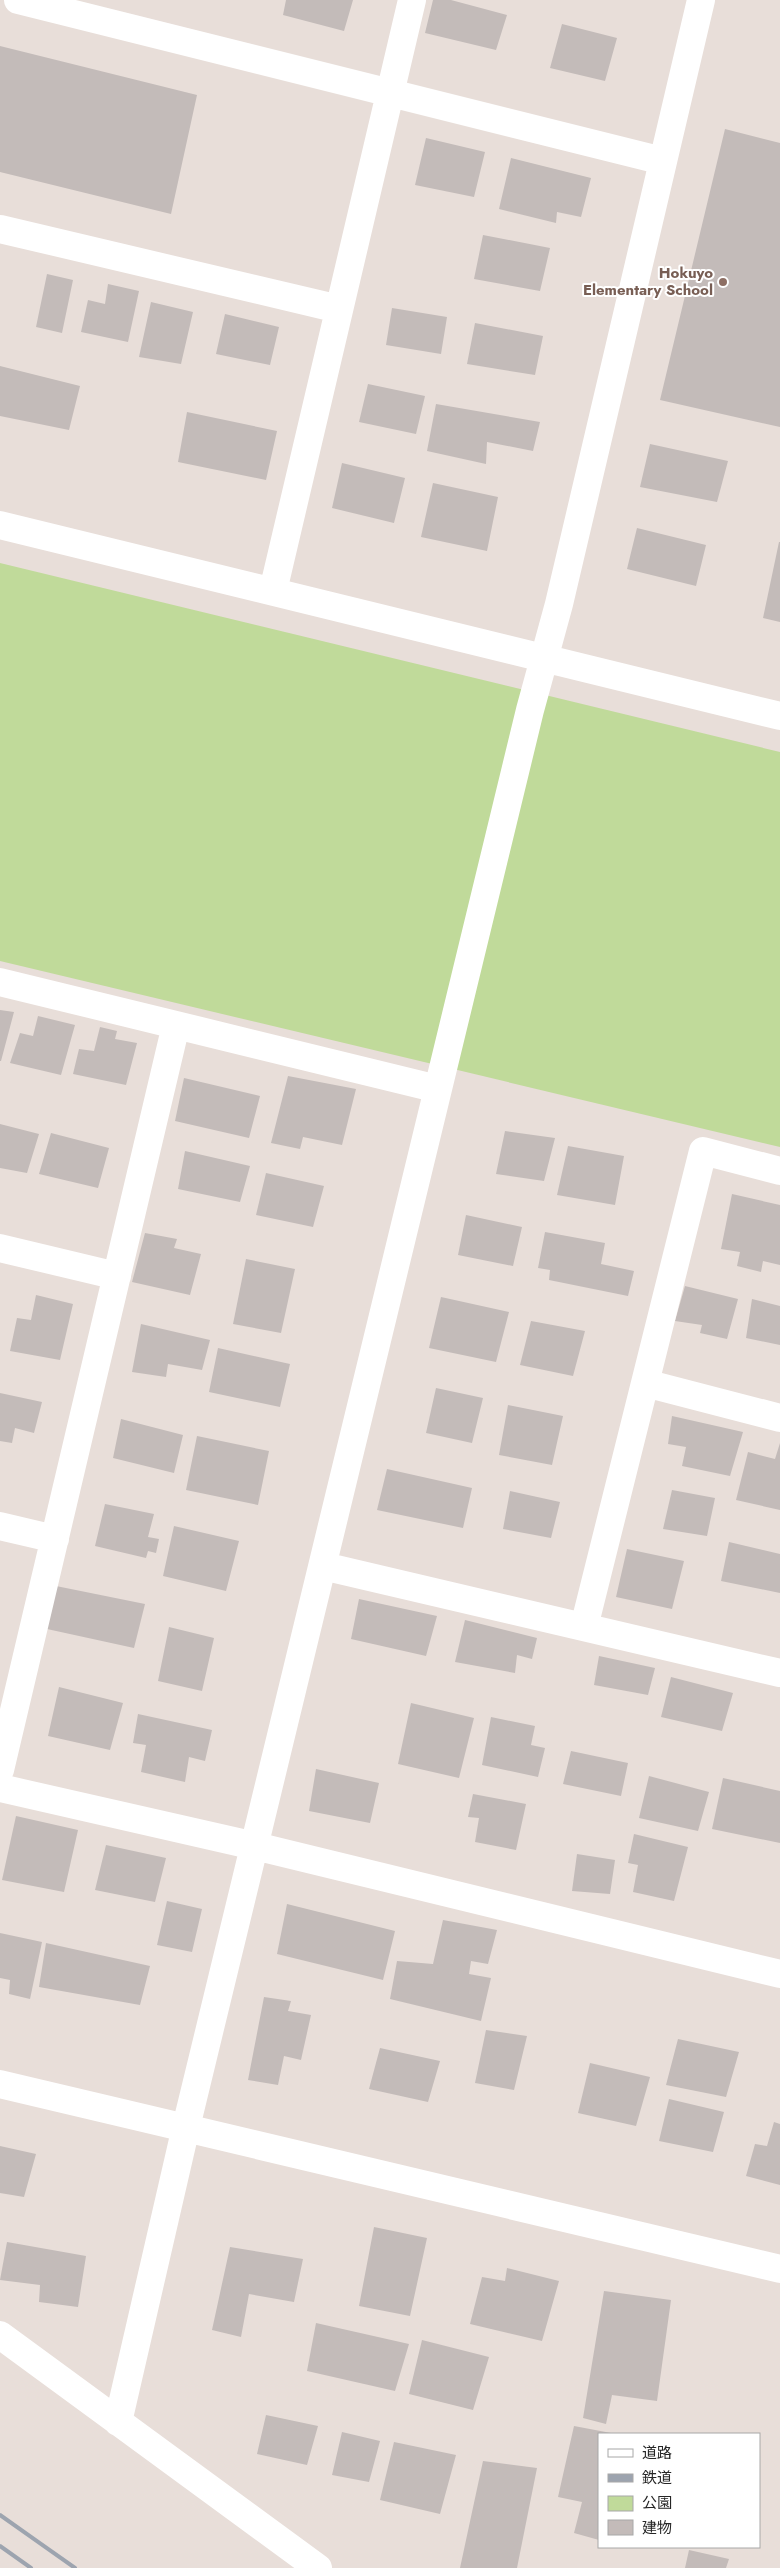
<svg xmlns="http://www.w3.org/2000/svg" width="780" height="2568" viewBox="0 0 780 2568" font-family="Jost,'Noto Sans JP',sans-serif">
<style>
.green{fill:#c0da9a}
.building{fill:#c3bbb9}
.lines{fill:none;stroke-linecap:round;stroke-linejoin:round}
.minor{stroke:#fff;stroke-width:28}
.rail{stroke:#9da4af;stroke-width:4}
.education-dot{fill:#8d6e63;stroke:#fff;stroke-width:2}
.labels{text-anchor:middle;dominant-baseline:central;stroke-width:4;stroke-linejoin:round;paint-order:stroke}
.education-label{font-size:15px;font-weight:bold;fill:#785e54;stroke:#fff;text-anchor:end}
</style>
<rect width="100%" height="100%" fill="#e8ded9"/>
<path class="green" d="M0 563 780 752V1147L0 961Z"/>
<path class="building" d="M286 0H353L344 31 283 15Z
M433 0H451L507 15 496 50 425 33Z
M562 24 617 38 605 81 550 68Z
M0 46 197 95 171 214 0 172Z
M725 129 780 143V427L660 400Z
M426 138 485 152 474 197 415 185Z
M511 158 591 178 581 217 557 212 556 223 499 209Z
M483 235 550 248 540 291 474 279Z
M47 274 73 280 62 333 36 327Z
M108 284 139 291 128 342 81 332 88 300 105 304Z
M151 302 193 312 181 364 139 357Z
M392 308 447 317 441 354 386 345Z
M225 314 279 327 270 365 216 354Z
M475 323 543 336 535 375 467 364Z
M0 366 80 386 69 430 0 416Z
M368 384 425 396 416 434 359 422Z
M436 404 540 422 533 451 487 442 486 464 427 451Z
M187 412 277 431 266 480 178 462Z
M650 444 728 461 717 502 640 487Z
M342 463 405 478 394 523 332 508Z
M433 483 498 497 487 551 421 537Z
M637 528 706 545 696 586 627 569Z
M779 542H780V622L763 618Z
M0 1010 14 1012 1 1061H0Z
M38 1016 75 1025 61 1075 10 1063 20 1033 33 1036Z
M100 1027 117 1031 115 1039 137 1043 126 1085 73 1074 79 1049 94 1051Z
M288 1076 356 1089 342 1145 303 1137 300 1149 271 1143Z
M184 1078 260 1096 249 1138 175 1121Z
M0 1124 39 1134 27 1173 0 1168Z
M505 1131 555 1138 544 1181 496 1174Z
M51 1133 109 1148 98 1188 39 1174Z
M568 1146 624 1156 615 1205 557 1195Z
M185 1151 250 1166 240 1202 178 1189Z
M266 1173 324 1186 313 1227 256 1215Z
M732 1194 780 1205V1265L763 1261 761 1272 737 1266 740 1252 721 1249Z
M466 1215 522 1227 513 1266 458 1255Z
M545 1232 605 1243 601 1264 634 1271 628 1296 549 1280 550 1270 538 1268Z
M145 1233 177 1239 174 1248 201 1254 190 1295 132 1282Z
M246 1259 295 1269 281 1333 233 1324Z
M685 1286 738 1299 727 1339 700 1333 702 1325 675 1321Z
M36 1295 73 1304 60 1360 10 1351 17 1318 31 1320Z
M441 1297 509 1312 496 1362 429 1348Z
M752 1299 780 1306V1345L746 1338Z
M531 1321 585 1331 573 1376 520 1365Z
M141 1324 210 1340 202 1370 168 1364 166 1377 132 1372Z
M218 1348 290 1364 280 1407 209 1392Z
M436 1388 483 1398 472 1443 426 1433Z
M0 1393 42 1402 34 1433 15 1428 12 1443 0 1441Z
M508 1405 563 1416 552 1465 499 1455Z
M672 1416 743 1432 730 1476 682 1466 686 1447 668 1444Z
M121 1419 183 1435 174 1473 113 1458Z
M197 1436 269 1451 258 1505 186 1490Z
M780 1443V1510L736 1500 748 1452 775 1459Z
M387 1469 472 1488 463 1528 377 1510Z
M672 1490 715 1498 707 1536 663 1529Z
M510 1491 560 1502 551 1538 503 1529Z
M105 1504 154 1514 148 1537 159 1539 156 1553 148 1551 146 1558 95 1546Z
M174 1526 239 1541 226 1591 163 1576Z
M729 1542 780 1554V1593L721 1581Z
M627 1549 684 1561 672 1609 616 1597Z
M56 1586 145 1604 134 1648 47 1629Z
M359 1599 437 1616 426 1656 351 1639Z
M465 1620 537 1638 532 1659 517 1655 515 1673 455 1662Z
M169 1627 214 1638 202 1691 158 1681Z
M599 1656 655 1668 648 1695 594 1685Z
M671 1677 733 1693 722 1731 661 1717Z
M59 1687 123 1703 110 1750 48 1736Z
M411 1703 474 1718 459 1778 398 1764Z
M138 1714 212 1730 205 1761 189 1757 185 1782 141 1772 146 1745 133 1743Z
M491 1717 535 1726 531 1745 545 1748 538 1777 482 1765Z
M571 1751 628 1763 621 1796 563 1784Z
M316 1769 379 1783 370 1823 309 1811Z
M649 1776 709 1792 698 1831 639 1818Z
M723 1778 780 1791V1843L712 1829Z
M473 1794 526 1804 516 1850 475 1842 479 1818 468 1817Z
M16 1816 78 1830 64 1892 2 1880Z
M634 1834 688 1847 674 1901 633 1892 638 1865 628 1863Z
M106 1845 166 1858 155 1902 95 1890Z
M577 1854 615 1860 610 1894 572 1891Z
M167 1901 202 1909 192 1952 157 1945Z
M287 1904 395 1931 383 1980 277 1954Z
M443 1920 497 1930 488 1964 471 1961 469 1974 491 1978 481 2021 390 1999 397 1961 433 1964Z
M0 1933 42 1942 30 1999 9 1994 10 1980 0 1978Z
M46 1943 150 1966 140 2005 39 1987Z
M264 1997 291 2001 288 2011 311 2015 301 2060 284 2056 278 2085 248 2080Z
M486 2030 527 2036 514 2090 475 2083Z
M678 2039 739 2052 726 2097 666 2085Z
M380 2048 440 2061 428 2102 369 2089Z
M590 2063 650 2077 636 2126 578 2113Z
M669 2099 724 2112 713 2152 659 2141Z
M774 2122 780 2124V2185L746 2176 755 2144 767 2146Z
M0 2146 36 2154 24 2197 0 2193Z
M374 2227 427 2238 410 2316 359 2306Z
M7 2242 86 2256 78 2307 39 2302 40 2285 0 2280Z
M230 2247 303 2259 294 2302 249 2294 241 2337 212 2330Z
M507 2268 559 2281 542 2341 470 2324 482 2277 505 2281Z
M604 2291 671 2300 657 2401 612 2395 606 2424 583 2418Z
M316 2323 409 2344 395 2391 307 2371Z
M422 2340 489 2357 473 2410 409 2394Z
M266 2415 318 2426 307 2465 257 2454Z
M574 2426 611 2433 599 2434V2540L574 2533 582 2502 558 2497Z
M342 2432 380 2441 369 2482 332 2475Z
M394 2442 456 2455 440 2514 380 2500Z
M483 2461 537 2468 517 2568H460Z
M689 2550 729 2559 726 2568H685Z"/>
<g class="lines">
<path class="minor" d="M18 0 663 161
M0 229 339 309
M0 525 780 716
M273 591 412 0
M0 982 438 1089
M0 1248 117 1276
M645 1383 780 1418
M0 1526 55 1539
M323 1566 780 1673
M584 1627 703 1151 780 1171
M0 1770 176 1025
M0 1788 255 1846 780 1974
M0 2084 780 2269
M0 2335 318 2568
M118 2422 186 2127 530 710 559 604 701 0"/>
<path class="rail" d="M0 2515 75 2568
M0 2546 31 2568"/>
</g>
<circle class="education-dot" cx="723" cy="282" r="5"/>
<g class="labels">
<g class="education-label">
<text x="713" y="273">Hokuyo<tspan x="713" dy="17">Elementary School</tspan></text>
</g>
</g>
<rect x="598" y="2433" width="162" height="115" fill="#ffffff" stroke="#a8a8a8"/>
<rect x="608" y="2449" width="25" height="8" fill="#ffffff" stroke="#a8a8a8"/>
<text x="642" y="2458" font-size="15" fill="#262626">道路</text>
<rect x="608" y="2474" width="25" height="8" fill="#9da4af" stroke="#a8a8a8"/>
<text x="642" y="2483" font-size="15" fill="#262626">鉄道</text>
<rect x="608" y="2496" width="25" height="15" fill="#c0da9a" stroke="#a8a8a8"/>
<text x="642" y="2508" font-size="15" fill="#262626">公園</text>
<rect x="608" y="2520" width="25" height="15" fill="#c3bbb9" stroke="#a8a8a8"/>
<text x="642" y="2533" font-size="15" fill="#262626">建物</text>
</svg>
